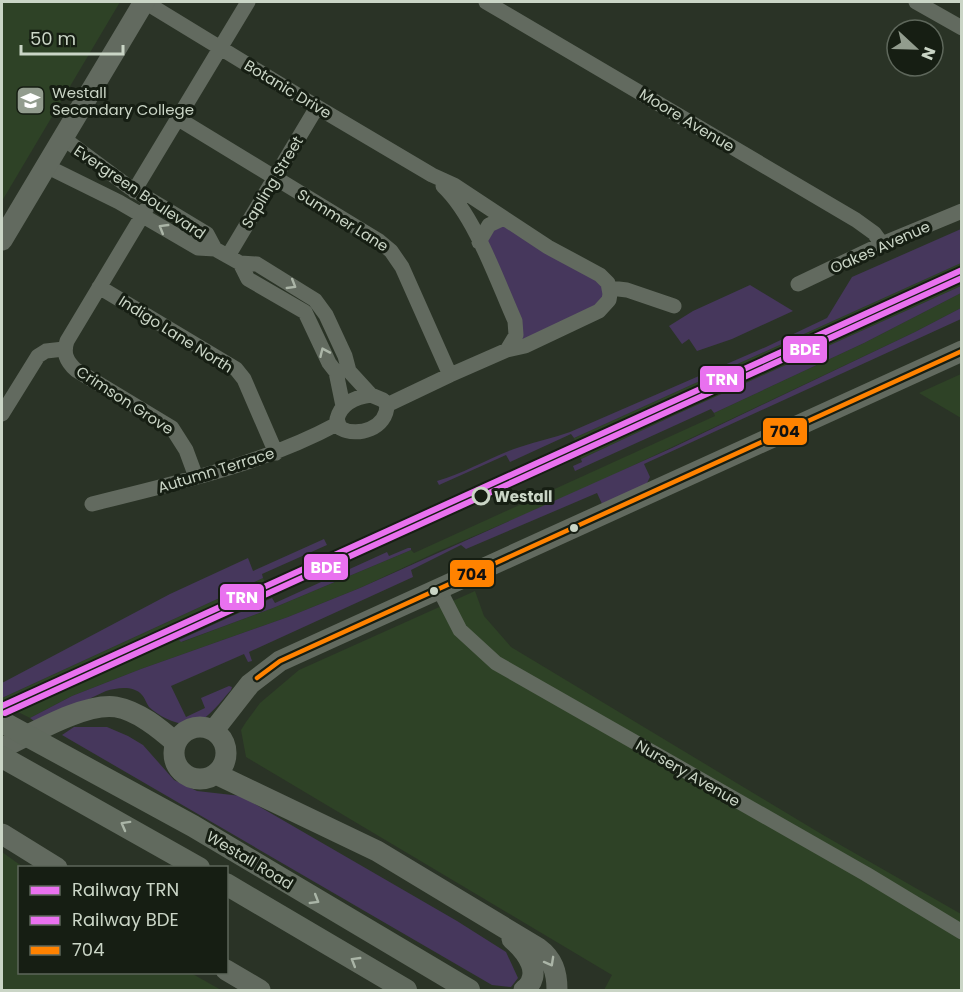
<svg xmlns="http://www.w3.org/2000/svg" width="963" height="992" viewBox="0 0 963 992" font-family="Poppins,sans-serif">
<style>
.built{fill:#2e4226}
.green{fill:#46375c}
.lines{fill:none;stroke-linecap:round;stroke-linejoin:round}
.street{stroke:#626a5f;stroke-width:15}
.secondary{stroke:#626a5f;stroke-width:21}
.primary{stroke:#616a5e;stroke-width:22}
.rail-casing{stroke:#646a61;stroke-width:6}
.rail{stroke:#161e13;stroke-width:4;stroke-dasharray:11;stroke-linecap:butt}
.bus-1-casing{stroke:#161e13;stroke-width:9}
.bus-1{stroke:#ff8200;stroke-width:4.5}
.rail-1-casing{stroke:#161e13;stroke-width:10}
.rail-2-casing{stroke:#161e13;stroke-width:10}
.rail-1{stroke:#e971ef;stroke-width:6}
.rail-2{stroke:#e971ef;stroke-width:6}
.oneway{stroke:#abb5a7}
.oneway2{stroke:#aab5a7}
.stop-dot{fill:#161e13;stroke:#cad5c6;stroke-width:3}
.bus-dot{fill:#cad5c6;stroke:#161e13;stroke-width:2}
.labels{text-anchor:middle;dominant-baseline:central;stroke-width:6;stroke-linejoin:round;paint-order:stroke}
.street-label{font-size:15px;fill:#cad5c6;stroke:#161e13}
.poi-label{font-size:15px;fill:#cad5c6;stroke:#161e13;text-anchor:start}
.stop-label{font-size:15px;font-weight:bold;fill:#cad5c6;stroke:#161e13;text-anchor:start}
.line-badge{stroke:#161e13;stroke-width:2}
.badge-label{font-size:16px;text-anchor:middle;font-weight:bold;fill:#fff}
.pale-badge-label{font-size:16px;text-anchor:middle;font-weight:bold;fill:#111}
</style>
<rect width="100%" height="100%" fill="#2a3326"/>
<path class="built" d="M2 2H120L2 201Z
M961 263V286L675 415 581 459 579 455 271 595 272 598 180 639 182 642 273 608 411 550 414 553 715 416 714 413 864 343 961 293V308L915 332 573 494 439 551 360 588 288 617 141 669 72 696 30 718 2 704V698L263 578 265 582 575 442 574 438Z
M961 374V418L919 393Z
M475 591 484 616 511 647 823 835 961 914V990H604L612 975 246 757 241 730 246 722 260 703 299 670Z
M2 852 23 867 20 868V972L191 973 221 990H2Z"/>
<path class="green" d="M502 225 604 284 603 304 523 343 486 237 489 233Z
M961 229V263L574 438 571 434 510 462 506 455 439 485 437 481C466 473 492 456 520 447 537 441 554 438 570 432L766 347 827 318 852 277Z
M750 285 793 311 732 339 697 351 689 339 682 344 669 326 693 311Z
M961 286V293L864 343 714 413 711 409 575 471 573 466 582 462 581 459 675 415Z
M961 308V319L644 464 650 477 646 485 603 506 597 493 466 549 461 545 411 570 413 577 249 652 252 661 248 662 244 654 171 686 186 717 205 708 201 698 229 686 232 687 231 690C221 701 210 717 197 722 182 729 160 717 149 707 146 703 145 698 142 695 133 685 117 688 106 691L37 723 30 718 72 696 141 669 288 617 360 588 672 448 915 332Z
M324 539 327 545 262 574 263 578 2 698V683L170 594 248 558 253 571Z
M408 548H411V550L273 608 181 642 179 640 272 598 275 603 387 552 389 556Z
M74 727H107L128 736 143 745 174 780 197 791 241 796 457 921 506 952 518 978 511 987 492 985 62 735Z"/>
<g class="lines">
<path class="street" d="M145 2 317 107 432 175 454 185 548 247 600 275 608 283 610 294 609 300 599 311 525 346 507 350 450 375 387 405
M486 2 856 220 874 233 882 244
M916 2 962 28
M177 118 379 241 391 251 402 267 450 375
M63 138 129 187 207 234 215 249 240 263 248 279 305 312 329 363 336 372 343 406
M46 166 119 202 198 248 215 249
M443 186C475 216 497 281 515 321L516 335 507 350
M134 191 248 2
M151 201 67 341C63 353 66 361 76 370L172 428 186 450 196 477
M479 242 489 225 504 218
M228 256 317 107
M240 263 257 264 315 300 326 315 345 356 349 371 371 395
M798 284 882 244 962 211
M99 287 236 369 244 379 276 453
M610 288 627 290 674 306
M371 395 383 400 387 405C387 428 358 438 340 428L337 419C341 403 356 397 371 395Z
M2 414 38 356 46 351 64 349
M92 504C175 483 261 465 337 424
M439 589 460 630 496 663 866 874 962 932"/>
<path class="secondary" d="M2 240 144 2
M174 753a26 26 0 1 1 52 0a26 26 0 1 1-52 0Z
M214 730 250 684 280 661 962 351
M2 748C30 735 85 702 116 707 138 711 159 728 176 743
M216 774 377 851 538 948C553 959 557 972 557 990
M2 834 57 868
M512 939C527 952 544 975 524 990
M226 970 260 990"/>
<path class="primary" d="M2 722 193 826 469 990
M2 757 199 868
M226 884 406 990"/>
<defs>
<path id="rail" d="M2 714 268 592"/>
</defs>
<use href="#rail" class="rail-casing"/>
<use href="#rail" class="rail"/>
<defs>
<path id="bus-1" d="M257 678 280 661 962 351"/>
</defs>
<use href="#bus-1" class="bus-1-casing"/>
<use href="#bus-1" class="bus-1"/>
<defs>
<path id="rail-1" d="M2 706 962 270"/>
<path id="rail-2" d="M5 713 962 278"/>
</defs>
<use href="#rail-1" class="rail-1-casing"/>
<use href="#rail-2" class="rail-2-casing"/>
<use href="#rail-1" class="rail-1"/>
<use href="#rail-2" class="rail-2"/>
</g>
<defs><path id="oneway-chevron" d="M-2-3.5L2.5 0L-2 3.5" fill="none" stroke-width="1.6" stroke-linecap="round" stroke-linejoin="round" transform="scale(1.5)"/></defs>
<g class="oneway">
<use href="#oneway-chevron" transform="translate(163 228) rotate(-149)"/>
<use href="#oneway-chevron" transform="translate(292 285) rotate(31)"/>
<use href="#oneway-chevron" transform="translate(324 352) rotate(-114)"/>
<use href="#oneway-chevron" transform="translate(550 962) rotate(61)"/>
</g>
<g class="oneway2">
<use href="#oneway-chevron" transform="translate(125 825) rotate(-151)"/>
<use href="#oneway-chevron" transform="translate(315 900) rotate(31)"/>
<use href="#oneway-chevron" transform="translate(355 961) rotate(-149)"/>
</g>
<defs>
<symbol id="school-square" viewBox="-11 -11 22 22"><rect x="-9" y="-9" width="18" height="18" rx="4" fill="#929c8e" stroke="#161e13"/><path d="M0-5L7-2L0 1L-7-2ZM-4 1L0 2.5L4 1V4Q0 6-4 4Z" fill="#fff"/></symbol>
</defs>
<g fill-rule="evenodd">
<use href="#school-square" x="14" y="84" width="33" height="33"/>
</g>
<circle class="stop-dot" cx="481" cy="496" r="8"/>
<g class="bus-dot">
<circle cx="574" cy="528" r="5"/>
<circle cx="434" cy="591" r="5"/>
</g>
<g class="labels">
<g class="street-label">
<text transform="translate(288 89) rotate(31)">Botanic Drive</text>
<text transform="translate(687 120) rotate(31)">Moore Avenue</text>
<text transform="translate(272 182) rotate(-59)">Sapling Street</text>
<text transform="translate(140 192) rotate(34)">Evergreen Boulevard</text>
<text transform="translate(343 220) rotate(32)">Summer Lane</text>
<text transform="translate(880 247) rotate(-24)">Oakes Avenue</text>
<text transform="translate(176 334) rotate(32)">Indigo Lane North</text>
<text transform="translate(125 400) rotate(33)">Crimson Grove</text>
<text transform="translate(216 470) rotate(-17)">Autumn Terrace</text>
<text transform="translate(688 773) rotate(30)">Nursery Avenue</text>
<text transform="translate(250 860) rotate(31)">Westall Road</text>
</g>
<g class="poi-label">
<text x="52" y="92">Westall<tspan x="52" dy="17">Secondary College</tspan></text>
</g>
<g class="stop-label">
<text x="494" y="496">Westall</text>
</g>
</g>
<g class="line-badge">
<rect x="782" y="335" width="46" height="29" rx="6" fill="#e971ef"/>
<rect x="699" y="365" width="46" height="28" rx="6" fill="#e971ef"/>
<rect x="762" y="417" width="46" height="29" rx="6" fill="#ff8200"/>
<rect x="303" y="553" width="46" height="28" rx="6" fill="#e971ef"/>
<rect x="449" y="559" width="46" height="29" rx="6" fill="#ff8200"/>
<rect x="219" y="583" width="46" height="28" rx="6" fill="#e971ef"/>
</g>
<g class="badge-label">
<text x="805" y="355">BDE</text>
<text x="722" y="385">TRN</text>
<text x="326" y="573">BDE</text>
<text x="242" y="603">TRN</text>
</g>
<g class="pale-badge-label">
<text x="785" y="437">704</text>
<text x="472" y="580">704</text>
</g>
<rect width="963" height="992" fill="none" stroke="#cad5c6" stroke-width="6"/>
<rect x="18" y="866" width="210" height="108" fill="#161e13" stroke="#5e675b" stroke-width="1.5"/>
<rect x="30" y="886" width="30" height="9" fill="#e971ef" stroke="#5e675b" stroke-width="1.5"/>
<text x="72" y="896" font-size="18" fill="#cad5c6">Railway TRN</text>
<rect x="30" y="916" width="30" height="9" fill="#e971ef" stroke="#5e675b" stroke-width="1.5"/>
<text x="72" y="926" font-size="18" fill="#cad5c6">Railway BDE</text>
<rect x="30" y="946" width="30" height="9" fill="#ff8200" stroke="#5e675b" stroke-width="1.5"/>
<text x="72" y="956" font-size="18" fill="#cad5c6">704</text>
<g transform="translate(915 48) rotate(112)"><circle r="28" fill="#161e13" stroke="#5e675b" stroke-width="1.5"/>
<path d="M0-4.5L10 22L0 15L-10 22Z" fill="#929c8e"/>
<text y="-9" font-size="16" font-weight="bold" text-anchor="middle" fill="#cad5c6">N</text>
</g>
<path d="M21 45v9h102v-9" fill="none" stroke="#cad5c6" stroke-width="3"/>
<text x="30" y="45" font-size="18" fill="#cad5c6" stroke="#161e13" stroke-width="4.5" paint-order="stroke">50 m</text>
</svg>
